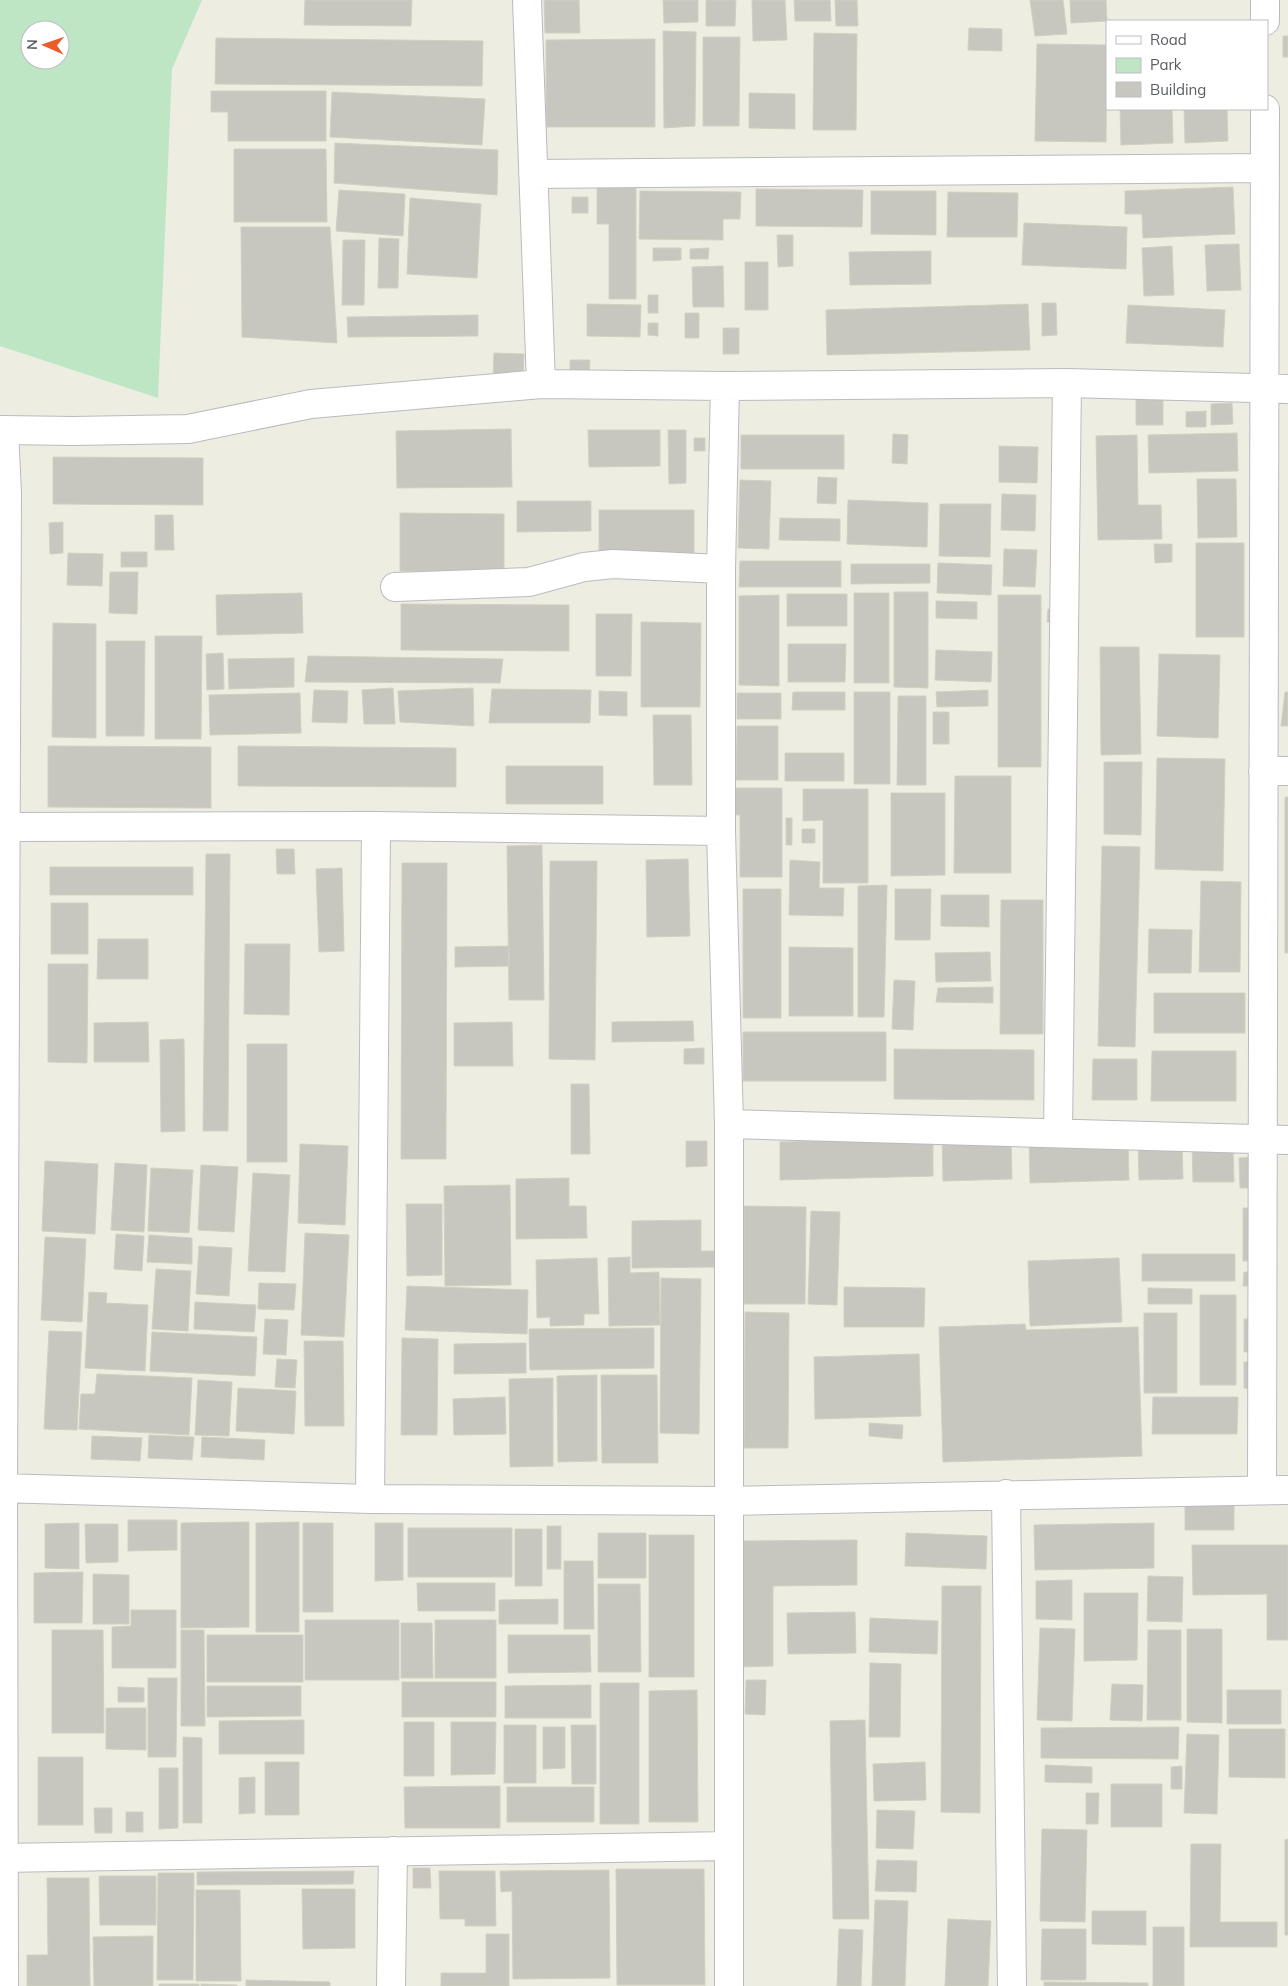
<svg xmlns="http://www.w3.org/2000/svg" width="1288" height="1986" viewBox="0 0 1288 1986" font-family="Mulish,sans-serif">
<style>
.green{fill:#bee6c5;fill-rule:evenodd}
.building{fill:#c8c7bf;stroke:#d2d0c0}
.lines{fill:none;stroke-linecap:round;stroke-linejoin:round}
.minor-casing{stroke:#babbc1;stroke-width:30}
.minor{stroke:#fff;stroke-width:28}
</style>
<rect width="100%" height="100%" fill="#edede2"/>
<path class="green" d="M0 0H202L172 69 158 398 0 346ZM30 30H60V60H30Z"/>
<path class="building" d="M305 0H412L411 26 304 25Z
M544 0H579L580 33H545Z
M663 0H698V22L664 23Z
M706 0H736L735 26H706Z
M752 0H785L787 40 753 41Z
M794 0H830L831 21H795Z
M835 0H857L858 26H836Z
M1030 0H1063L1067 34 1035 36Z
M1070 0H1106L1107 21 1071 23Z
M969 28 1002 29V51L968 50Z
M663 31 696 32 695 126 664 128Z
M814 33 857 34 856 130H813Z
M1283 36H1288V57H1283Z
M703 37H740L739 126H703Z
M216 38 483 41 482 86 215 84Z
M655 39V127H546V40Z
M1037 44 1107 45 1106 142 1035 141Z
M211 91H326V141H228V112H211Z
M332 92 485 99 482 145 330 137Z
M749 93 795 94V129L749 128Z
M1120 109H1172L1173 143 1121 145Z
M1184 109H1227L1228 141 1185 143Z
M335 143 498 150 497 195 334 183Z
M234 149H326L327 222H234Z
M597 179H636V299H609V224H597Z
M1233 187 1235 234 1143 238 1142 214H1125V191Z
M756 189 863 190 862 227 756 226Z
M339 190 405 194 403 236 336 231Z
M640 191 741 192 740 219H723V240L639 239Z
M871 191H936V235L871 234Z
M948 192 1018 193 1017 237H947Z
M572 197H588V213H572Z
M410 198 481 204 477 278 407 274Z
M1024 223 1127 227 1126 269 1022 265Z
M241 227H330L337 343 242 337Z
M777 235H793V266L778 267Z
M379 238 399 239 398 288H378Z
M343 240H365L364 305H342Z
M1239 244 1241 290 1207 291 1205 245Z
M1172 246 1174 295 1144 296 1142 248Z
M653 248H681V260L653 261Z
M709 248 708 259H690V249Z
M931 251V284L850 285 849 252Z
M745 262H768V310H745Z
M723 266 724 307H693L692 267Z
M648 295H658V313H648Z
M1042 303H1056L1057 335 1042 336Z
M587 304 641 305 640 337 587 336Z
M1028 304 1030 350 827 355 826 310Z
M1128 305 1225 310 1223 347 1126 343Z
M685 313H699V338H685Z
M478 315V336L348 337 347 317Z
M648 323H658V336L648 335Z
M723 328H739V354H723Z
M494 353 524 354 523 380 493 379Z
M570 360H590L589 379 570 378Z
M1136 390H1163V425H1136Z
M1232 403 1233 424 1211 425V404Z
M1206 411V427H1186V412Z
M511 429 512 487 397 488 396 431Z
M588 430H660V466L589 467Z
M668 430H686V483L669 484Z
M1237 433 1238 471 1149 473 1148 435Z
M893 434 908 435 907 464 892 463Z
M741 435H844V469H741Z
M1137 435 1138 505H1161L1162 539 1098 540 1096 436Z
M694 438H705V451H694Z
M999 446 1038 447 1037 483 999 482Z
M53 457 203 458V505L53 504Z
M818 477 837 478 836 504 817 503Z
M1197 479H1236L1237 537 1198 538Z
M740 480 771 481 769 549 738 548Z
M1002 494 1036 495 1035 531 1001 530Z
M848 500 928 503 927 547 847 544Z
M517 501H591V531L517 532Z
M940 504H991L990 557 939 556Z
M599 510H694V554H599Z
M400 513 504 514V572L400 571Z
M155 515H173L174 550H155Z
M780 518 840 519V541L779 540Z
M63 522V553L50 554 49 523Z
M1196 543H1244V637H1196Z
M1154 544H1172V562L1155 563Z
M1004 549 1037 550 1035 587 1003 586Z
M121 552H147V567H121Z
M68 553 103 554 102 586 67 585Z
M740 561H841V587H739Z
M938 563 992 565 991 595 937 593Z
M851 564H930V583L851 584Z
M110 572H138L137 614 109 613Z
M894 592H928V688L894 687Z
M302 593 303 633 217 635 216 595Z
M854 593H889V683H854Z
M787 594H847V626H787Z
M779 595V686L739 685V596Z
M998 595H1041V767H998Z
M936 601 977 602V619L936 618Z
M401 604 569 605V651L401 650Z
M1048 609H1061L1060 623 1047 622Z
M596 614H632L631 676H596Z
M641 622 701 623 700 707H641Z
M53 623 96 624V738L52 737Z
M155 636H202L201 739H155Z
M106 641H145L144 736H106Z
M788 644H846L845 682H788Z
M1100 647H1139L1141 754 1101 755Z
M936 650 992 652 991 682 935 680Z
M223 653 224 689 207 690 206 654Z
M1159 654 1220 655 1218 738 1157 736Z
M308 656 503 659 500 683 305 682Z
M294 658V687L229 689 228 659Z
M393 688 395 724H364L362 690Z
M473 688 474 726 400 722 398 691Z
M492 689 591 690 590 723H489Z
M314 690 348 691 347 723 312 722Z
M988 690V706L937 707 936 692Z
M599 691 627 692V716L599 715Z
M793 692H845V710H792Z
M854 692H890V784H854Z
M1285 692H1288V726H1281Z
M300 693 301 733 210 735 209 695Z
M737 693H781V719H737Z
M898 696H926V785H897Z
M933 712H949V744H933Z
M653 715H691L692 785H654Z
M737 726H778V780H736Z
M48 746 211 747V808L48 807Z
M238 746 456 748V787L238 786Z
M785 753H844V781H785Z
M1157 758 1225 759 1223 871 1155 869Z
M1104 762H1142L1141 835 1104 834Z
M506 766H603V804H506Z
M955 776H1011V873H954Z
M730 788H782V877H740V815H730Z
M803 789H868V883H823V820L803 821Z
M891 793H945V875L891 876Z
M1285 797H1288V953H1285Z
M786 818H792V845H786Z
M802 829H815V843H802Z
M542 845 544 1000H509L507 846Z
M1102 846 1140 847 1135 1047 1098 1046Z
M276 849H294L295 874H277Z
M206 854H230L228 1131H203Z
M688 859 690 936 647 937 646 860Z
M790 860 820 862 819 888H844L843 916 789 915Z
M550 861H597L595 1060 549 1059Z
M402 863H447L446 1159H401Z
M50 867H193V895H50Z
M342 868 344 951 319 952 316 869Z
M1201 881 1241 882 1240 972H1199Z
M887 885 884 1017H858V886Z
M743 889H781V1018H743Z
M895 889H931L930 940H895Z
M941 895H989V927L941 926Z
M1001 900H1043V1034H1000Z
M51 903H88V954H51Z
M1149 929 1192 930 1191 973H1148Z
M98 939H148V979H97Z
M245 944H290L289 1015 244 1014Z
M509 946V966L455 967V947Z
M789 947 853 948V1016H789Z
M990 952 991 981 936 982 935 953Z
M48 964H88L87 1063 48 1062Z
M894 980 915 981 913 1030 892 1029Z
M993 987V1003L936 1002 938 988Z
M1154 993H1245V1033H1154Z
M693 1021 694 1041 612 1042V1022Z
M148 1022 149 1062H94V1023Z
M512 1022 513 1066H454V1023Z
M743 1032H886V1081H743Z
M184 1039 185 1131 161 1132 160 1040Z
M247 1044H287V1162H247Z
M704 1048V1064H684V1049Z
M894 1049 1034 1050V1100L894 1099Z
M1152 1051H1236V1101H1151Z
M1093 1059H1137V1100H1092Z
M571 1084H589L590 1154H571Z
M1011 1137 1012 1179 943 1181 942 1138Z
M933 1138V1176L780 1180V1142Z
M1128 1139 1129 1180 1030 1183 1029 1141Z
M686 1141H707V1166L686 1167Z
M1182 1141 1183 1179 1139 1180 1138 1142Z
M1233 1143 1234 1182H1193L1192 1144Z
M300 1144 348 1146 345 1225 298 1223Z
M1256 1157V1188H1240L1239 1158Z
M45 1161 98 1164 95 1234 42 1231Z
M115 1163 147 1165 144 1232 111 1230Z
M201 1165 238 1167 234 1232 198 1230Z
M151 1168 193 1170 189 1233 148 1231Z
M253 1173 290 1175 285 1272 248 1271Z
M569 1178V1206H586L587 1238 516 1239V1179Z
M510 1185 511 1285 445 1286 444 1186Z
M406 1204H442V1275L407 1276Z
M744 1206 806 1207 805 1304H744Z
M1243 1208H1257V1261H1243Z
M811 1211 840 1212 837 1305 808 1304Z
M701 1220V1251H716V1267L632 1268V1221Z
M305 1233 349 1235 344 1337 301 1335Z
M116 1234 144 1236 142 1271 114 1269Z
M149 1235 192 1238V1264L147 1262Z
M45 1237 86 1239 82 1322 41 1320Z
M199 1246 232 1248 229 1296 196 1294Z
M1142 1254H1235V1281H1142Z
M630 1257V1273L659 1272 660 1325 609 1326 608 1258Z
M597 1258 599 1314H584V1325L550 1326V1317L537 1318 536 1260Z
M1119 1258 1122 1322 1030 1326 1028 1261Z
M156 1269 191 1271 188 1331 152 1329Z
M1244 1272H1259V1286H1243Z
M661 1278 701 1279 699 1434 660 1433Z
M259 1283 296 1284 294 1310 258 1309Z
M407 1286 528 1290 527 1334 405 1330Z
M844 1287 925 1288 924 1327H844Z
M1148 1288 1192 1289V1304H1148Z
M89 1292 107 1293 106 1303 148 1305 145 1371 85 1368Z
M1200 1295H1236V1385H1200Z
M195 1302 256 1305 254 1332 194 1329Z
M745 1312 789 1313 788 1448H744Z
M1144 1313H1177V1393H1144Z
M265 1319 288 1320 286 1355 263 1354Z
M1244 1319H1256V1352H1244Z
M1025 1324 1026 1330 1138 1327 1142 1456 943 1462 939 1327Z
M654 1328V1368L530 1370 529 1329Z
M49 1331 82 1332 77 1430 44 1429Z
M152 1332 257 1337 255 1376 150 1371Z
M402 1338 438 1339 437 1435H401Z
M304 1341H343L344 1426H305Z
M526 1343V1373L454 1374V1344Z
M919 1354 921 1416 815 1419 814 1357Z
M277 1359 297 1360 295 1388 275 1387Z
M1244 1362H1252L1253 1389 1244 1388Z
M97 1374 192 1378 189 1435 79 1429 81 1394H95Z
M597 1375V1461L558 1462 557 1376Z
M601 1375H657L658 1463H602Z
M553 1378V1466L510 1467 509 1379Z
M198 1380 232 1382 229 1436 195 1435Z
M238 1388 296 1391 294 1434 236 1431Z
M505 1397 506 1434 454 1435 453 1399Z
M1153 1397H1238L1237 1434H1152Z
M869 1423 903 1425 902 1439 869 1436Z
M149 1435 194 1437 192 1460 148 1458Z
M92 1436 142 1438 140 1461 91 1459Z
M202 1437 265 1440 264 1460 201 1457Z
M1185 1500H1234V1530H1185Z
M128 1520H177V1550L128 1551Z
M249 1522V1627L181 1628V1523Z
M299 1522V1632H256V1523Z
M79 1523V1569L45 1568V1524Z
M303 1523H333V1612H303Z
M375 1523H403V1580L375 1581Z
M1154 1523V1568L1035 1570 1034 1525Z
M85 1524H118V1562L86 1563Z
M547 1526H561V1569H547Z
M408 1528H512V1577H408Z
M515 1529H542V1586H515Z
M598 1533H646V1578H598Z
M906 1533 987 1536 986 1569 905 1566Z
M649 1535H694V1677H649Z
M857 1540V1585L773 1586V1666L740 1667V1541Z
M1192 1545H1288V1640H1267V1594L1193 1595Z
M564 1561H593L594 1629H564Z
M83 1572 82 1623H34V1573Z
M93 1574 129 1575V1624H93Z
M1148 1576 1183 1577 1182 1622 1147 1621Z
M1072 1580V1620L1036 1619V1581Z
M417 1583H495V1611H418Z
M598 1584H640L641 1672H598Z
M942 1586H981L980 1813 941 1812Z
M1084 1593H1138L1137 1660 1084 1661Z
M558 1599V1624H499V1600Z
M131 1610H176V1668H112V1627L131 1626Z
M855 1612 856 1653 788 1654 787 1613Z
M870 1618 938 1621 937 1654 869 1652Z
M305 1620H399V1680H305Z
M435 1620H496V1678H435Z
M401 1623H432L433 1678H401Z
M1040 1628 1075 1629 1072 1721 1037 1720Z
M1187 1629H1222V1723L1187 1722Z
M52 1630H103L104 1733H52Z
M181 1630H204L205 1726H181Z
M1148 1630H1181V1720H1147Z
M207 1635H303V1682H207Z
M508 1635H590L591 1672 508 1673Z
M870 1663 901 1664 900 1737H869Z
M148 1678H177L176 1757H148Z
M746 1680H766L765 1715 745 1714Z
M402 1682H496V1717H402Z
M600 1683H639V1824H600Z
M1112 1684 1143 1685 1142 1721 1110 1720Z
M591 1685V1718H505V1686Z
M207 1686H301V1716L207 1717Z
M118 1687 144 1688V1702H118Z
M697 1690 698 1822H649V1691Z
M1227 1690H1281V1724H1227Z
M106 1708H146V1750L106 1749Z
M304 1720V1754H219V1721Z
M865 1720 869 1919H833L830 1721Z
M404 1722H434V1776H404Z
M451 1722H496L495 1774 451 1775Z
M504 1725H536V1783H504Z
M571 1725H596V1784H572Z
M543 1727H565V1768L543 1769Z
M1179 1727 1178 1759 1041 1758V1728Z
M1229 1729H1285V1778L1229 1777Z
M1187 1734 1219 1735 1217 1814 1184 1813Z
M183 1737 202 1738V1823H183Z
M38 1757H83V1825H38Z
M265 1762H299V1815H265Z
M925 1762 926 1800 874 1801 873 1764Z
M1045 1765 1092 1767V1783L1045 1782Z
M1182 1766V1789H1171V1767Z
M159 1768H178V1828L159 1829Z
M255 1777V1813L239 1814V1778Z
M1111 1784H1162V1827H1111Z
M500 1786V1828H405L404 1787Z
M507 1787H594V1822H507Z
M1086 1793H1099L1098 1824H1086Z
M94 1808H112V1833H95Z
M877 1810 915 1811 913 1849 876 1848Z
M126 1812H143V1832H126Z
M1042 1829 1087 1830 1085 1922 1040 1921Z
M1288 1839V1935H1285V1840Z
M1191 1844H1221L1220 1922H1277V1947H1190Z
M877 1860 917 1861 916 1892 875 1891Z
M413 1868H430L431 1888H413Z
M616 1869H704L705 1985H617Z
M609 1870 610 1978 513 1979 512 1891 501 1892 500 1871Z
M354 1871 353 1884 197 1885V1872Z
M439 1871H495L496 1926H465V1919H440Z
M158 1873H194L193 1980H157Z
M99 1876H156V1925H100Z
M47 1878H89L90 1986H27V1955H48Z
M302 1889H355V1948L303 1949Z
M196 1890H240L241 1981H196Z
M875 1900 908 1901 905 1986H872Z
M1092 1911H1146V1945L1092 1944Z
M948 1919 991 1921 988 1986H945Z
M1153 1927H1184V1986H1153Z
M839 1929 863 1930 861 1986H837Z
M1042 1929H1086V1980H1041Z
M486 1934H509V1986H441V1973H486Z
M153 1936V1986H94L93 1937Z
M246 1980 330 1982V1986H246Z
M1044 1982 1148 1983V1986H1044Z
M159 1984H199V1986H159Z
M201 1984 237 1985V1986H201Z"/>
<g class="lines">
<defs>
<path id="minor" d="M527 0 541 384
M1265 21V0
M533 174 1265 168
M725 386 721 569V831L729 1124V1986
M0 430H4L7 493 3 1488 4 1986
M4 430 73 431 188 429 311 404 541 384 725 386 1067 383 1288 389
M395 587 529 582 584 567 613 564 721 569
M1263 771H1288
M7 827 376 826 721 831
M729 1124 1288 1140
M1058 1133 1067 383
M0 1488 370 1499 728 1501 1288 1490
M1262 1490 1265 109
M1006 1494 1012 1986
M370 1499 376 826
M0 1858 729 1846
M391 1986 393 1851"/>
</defs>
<use href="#minor" class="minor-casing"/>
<use href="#minor" class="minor"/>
</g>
<rect x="1106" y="20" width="162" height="90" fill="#ffffff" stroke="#bdbec1"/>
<rect x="1116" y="36" width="25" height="8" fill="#ffffff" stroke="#bdbec1"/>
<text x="1150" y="45" font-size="15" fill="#5a5d63">Road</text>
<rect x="1116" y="58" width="25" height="15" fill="#bee6c5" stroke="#bdbec1"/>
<text x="1150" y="70" font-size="15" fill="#5a5d63">Park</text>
<rect x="1116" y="82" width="25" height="15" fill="#c8c7bf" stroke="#bdbec1"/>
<text x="1150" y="95" font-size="15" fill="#5a5d63">Building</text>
<g transform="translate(45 45) rotate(272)"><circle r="24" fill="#ffffff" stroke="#bdbec1"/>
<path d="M0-4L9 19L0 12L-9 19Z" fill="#eb5c2b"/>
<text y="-8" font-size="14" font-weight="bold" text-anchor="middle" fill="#5a5d63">N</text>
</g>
</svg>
